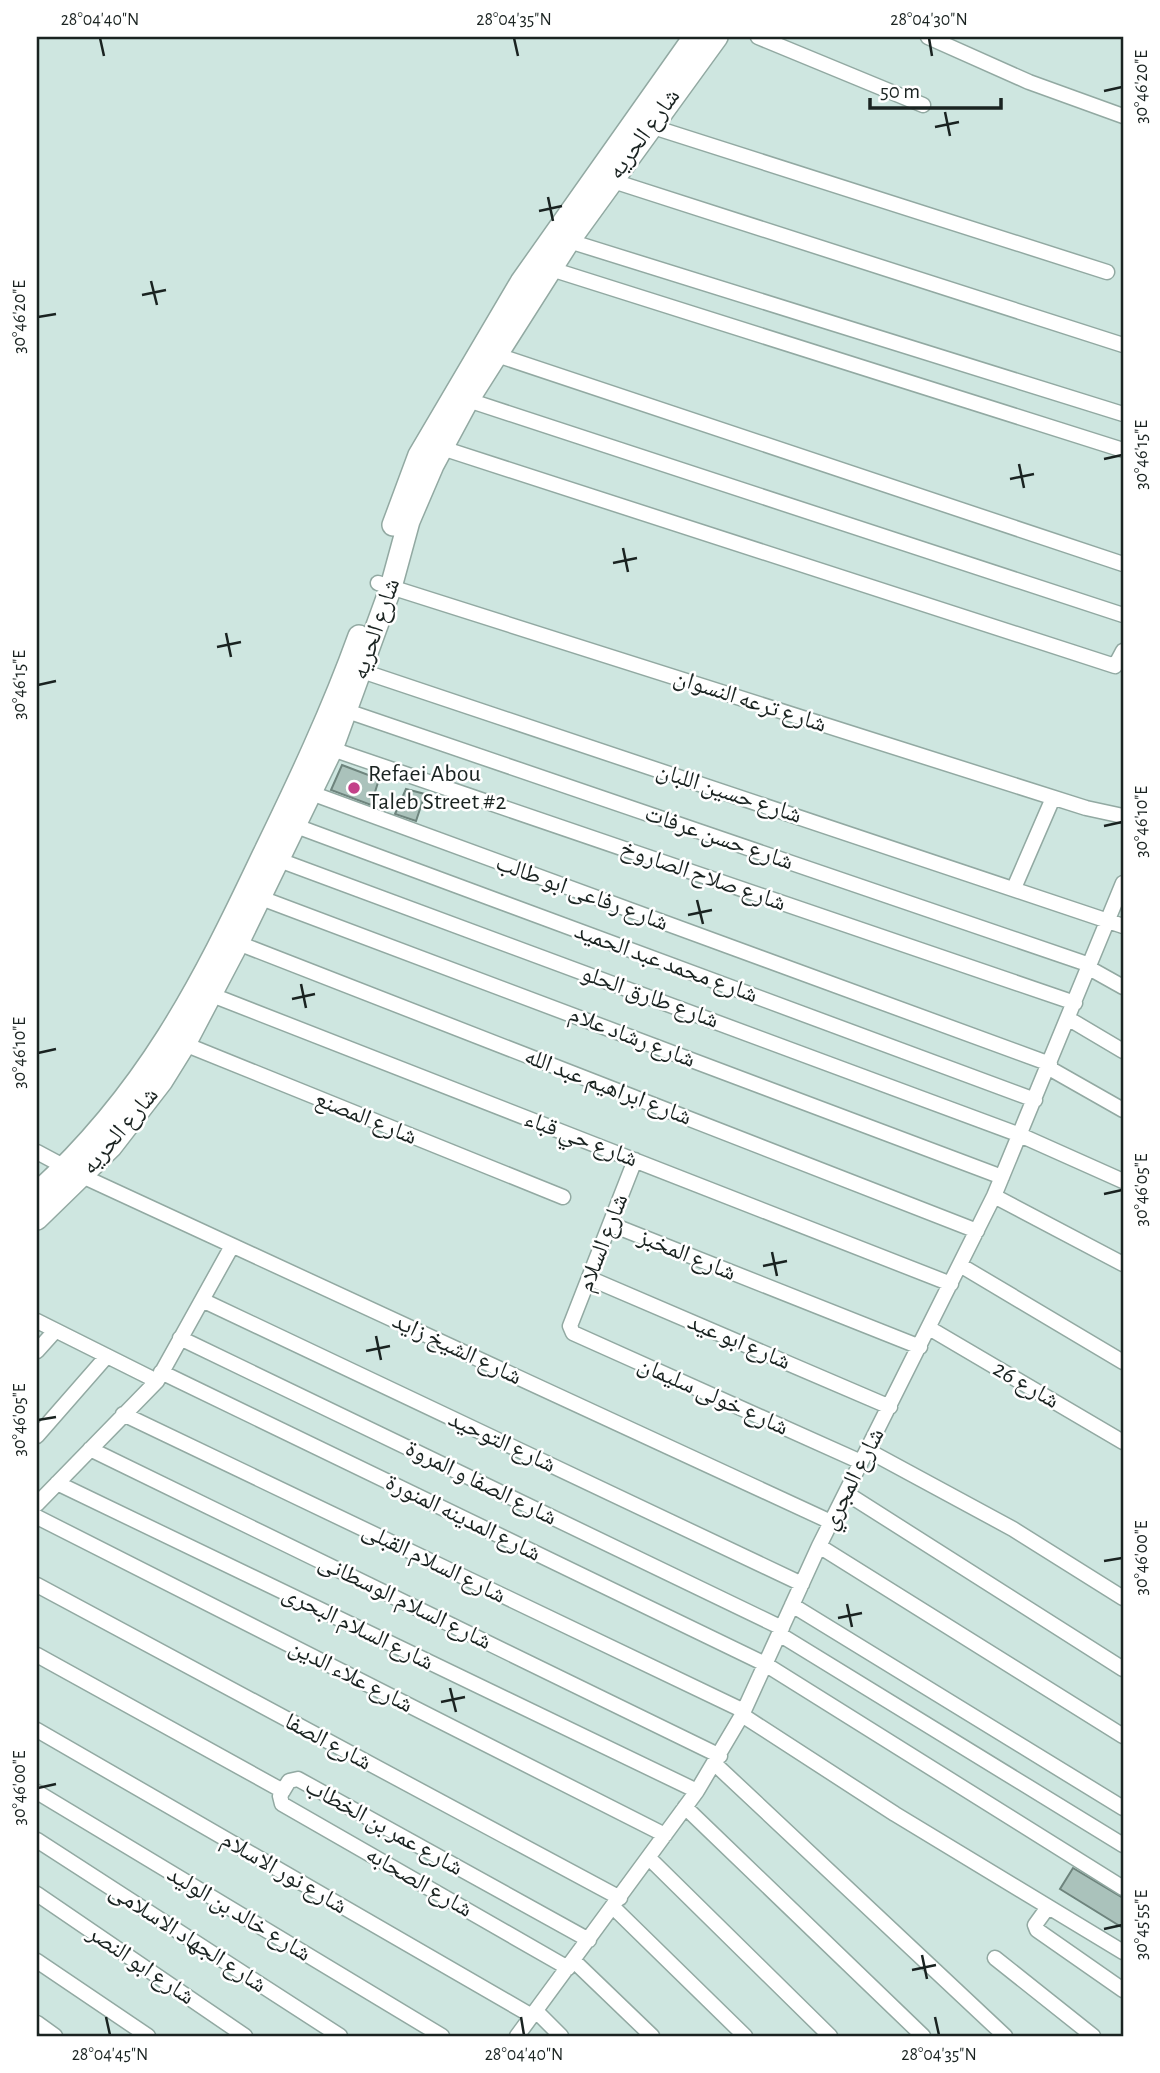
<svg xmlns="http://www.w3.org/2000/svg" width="1160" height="2073" viewBox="0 0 1160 2073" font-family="'Alegreya Sans','Noto Naskh Arabic',sans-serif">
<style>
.building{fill:#aac2bb;stroke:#6e847d;stroke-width:2}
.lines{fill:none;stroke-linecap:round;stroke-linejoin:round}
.street-casing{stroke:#92a9a2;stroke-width:17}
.secondary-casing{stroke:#92a9a2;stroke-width:24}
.street{stroke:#fff;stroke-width:14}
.secondary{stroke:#fff;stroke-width:21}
.ticks{fill:none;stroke:#1a2321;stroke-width:2.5}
.poi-dot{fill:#c34189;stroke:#fff;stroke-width:2.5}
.labels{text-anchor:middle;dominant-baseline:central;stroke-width:5;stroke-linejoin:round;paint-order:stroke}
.street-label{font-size:24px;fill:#1a2321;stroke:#fff}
.poi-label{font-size:24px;fill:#1a2321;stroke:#fff;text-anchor:start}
.neatline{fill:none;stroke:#1a2321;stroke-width:2.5}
.ticks-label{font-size:18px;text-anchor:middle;fill:#1a2321}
</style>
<rect width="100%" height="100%" fill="#cee6e0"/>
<path class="building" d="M342 765 379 779 371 805 331 790Z
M406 789 425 794 416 821 395 814Z
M1073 1868 1123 1898V1928L1060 1889Z"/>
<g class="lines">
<defs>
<path id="street" d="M758 37 923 105
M928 37 1029 82 1123 116
M650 126 1107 272
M610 180 1123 345
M569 241 1123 414
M551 269 1123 450
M497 355 1123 564
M468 400 1123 615
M442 448 1115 666 1123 651
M378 583 1086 808 1123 816
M353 668 1123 926
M347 711 1090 965
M332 749 1075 1003
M311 793 1050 1064
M296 826 1035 1100
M279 860 1020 1135 1123 1181
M1014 888 1053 798
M261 898 1002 1177
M238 943 977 1231
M1089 968 1123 987
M212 995 951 1284
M1069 1019 1123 1051
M177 1041 563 1197
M1049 1068 1123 1110
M37 1152 82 1176 831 1522
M635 1160 570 1326 573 1333 861 1462
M994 1196 1123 1264
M610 1224 920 1347
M960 1265 1123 1362
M589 1278 890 1407
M202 1300 802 1584
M37 1321 157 1381
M929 1328 1123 1442
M180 1338 782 1628
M37 1351 55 1331
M161 1372 765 1664 1123 1888
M123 1414 744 1711
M37 1436 107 1356
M90 1449 720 1756
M867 1450 1013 1529 1123 1598
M57 1483 697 1791
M846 1493 1123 1669
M37 1504 157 1381 232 1246
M37 1517 665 1835
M819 1546 1123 1736
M37 1585 620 1898
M792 1605 1123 1808
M779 1634 1123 1845
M37 1655 283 1791
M742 1715 895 1814 1123 1952
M37 1730 532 2016
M715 1764 1005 2036
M37 1792 442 2036
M685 1807 923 2036
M37 1840 340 2036
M649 1858 830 2036
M37 1894 245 2036
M613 1907 745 2036
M1048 1907 1035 1925 1037 1930 1123 1990
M995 1958 1093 2036
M37 1961 148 2036
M574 1961 652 2036
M568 1968 282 1804 280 1796 289 1781 298 1779 589 1940
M536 2011 561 2036
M37 2023 55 2036
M517 2036 697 1791 742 1715 819 1546 994 1196 1123 883"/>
<path id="secondary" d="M393 525 419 455 521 282 694 37
M37 1193C147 1092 200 988 263 855 298 783 332 711 359 636
M37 1219 111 1147 162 1081 185 1044 238 943 332 749 391 587 409 521 433 465 468 400 569 241 717 37"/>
</defs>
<use href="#street" class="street-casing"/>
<use href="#secondary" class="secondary-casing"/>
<use href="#street" class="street"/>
<use href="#secondary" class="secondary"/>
</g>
<path class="ticks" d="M100 38 104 56M514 38 518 56M929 38 932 56M1104 91 1122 87M945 112 950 136M935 127 959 122M548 197 553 221M539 211 562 206M151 281 157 305M142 295 166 290M38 317 56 314M1104 459 1122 455M1019 464 1024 488M1010 479 1034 474M623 548 628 572M613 563 637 558M226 633 231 657M217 647 241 642M38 685 56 681M1104 826 1122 822M697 900 703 924M688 915 712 910M301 984 306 1008M292 999 315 994M38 1053 56 1049M1104 1194 1122 1190M772 1252 777 1276M763 1266 787 1261M376 1336 381 1360M366 1351 390 1346M38 1420 56 1417M1104 1561 1122 1558M847 1604 852 1627M838 1618 862 1613M450 1688 456 1712M441 1702 465 1697M38 1788 56 1784M1104 1929 1122 1925M922 1955 927 1979M912 1970 936 1965M106 2017 110 2035M521 2017 524 2035M935 2017 939 2035"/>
<circle class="poi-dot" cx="354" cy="788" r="7"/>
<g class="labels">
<g class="street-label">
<text transform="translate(644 134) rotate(-54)">شارع الحريه</text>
<text transform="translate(376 629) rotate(-71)">شارع الحريه</text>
<text transform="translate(750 701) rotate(18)">شارع ترعه النسوان</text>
<text transform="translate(729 793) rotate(18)">شارع حسين اللبان</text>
<text transform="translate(719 838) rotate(19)">شارع حسن عرفات</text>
<text transform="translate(703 876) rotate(19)">شارع صلاح الصاروخ</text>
<text transform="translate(582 893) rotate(20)">شارع رفاعى ابو طالب</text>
<text transform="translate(666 963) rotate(20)">شارع محمد عبد الحميد</text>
<text transform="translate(650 997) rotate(20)">شارع طارق الحلو</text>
<text transform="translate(632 1037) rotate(21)">شارع رشاد علام</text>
<text transform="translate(608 1087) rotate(21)">شارع ابراهيم عبد الله</text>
<text transform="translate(366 1118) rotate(22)">شارع المصنع</text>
<text transform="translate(120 1131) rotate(-50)">شارع الحريه</text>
<text transform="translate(581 1139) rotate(21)">شارع حي قباء</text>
<text transform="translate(603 1243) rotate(-69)">شارع السلام</text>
<text transform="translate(687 1255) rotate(22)">شارع المخبز</text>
<text transform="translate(739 1342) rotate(23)">شارع ابو عيد</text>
<text transform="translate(457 1349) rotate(25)">شارع الشيخ زايد</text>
<text transform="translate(1026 1385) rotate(30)">شارع 26</text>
<text transform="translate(713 1396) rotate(24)">شارع خولى سليمان</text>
<text transform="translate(502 1442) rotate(25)">شارع التوحيد</text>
<text transform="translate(853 1479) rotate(-63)">شارع المجري</text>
<text transform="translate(481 1483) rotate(26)">شارع الصفا و المروة</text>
<text transform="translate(463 1518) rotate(26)">شارع المدينه المنورة</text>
<text transform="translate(434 1563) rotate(26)">شارع السلام القبلى</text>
<text transform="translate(405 1602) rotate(26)">شارع السلام الوسطانى</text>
<text transform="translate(358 1628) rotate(26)">شارع السلام البحرى</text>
<text transform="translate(351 1676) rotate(27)">شارع علاء الدين</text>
<text transform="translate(328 1742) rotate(28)">شارع الصفا</text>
<text transform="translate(384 1827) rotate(29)">شارع عمر بن الخطاب</text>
<text transform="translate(284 1873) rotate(30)">شارع نور الاسلام</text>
<text transform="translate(419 1882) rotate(30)">شارع الصحابه</text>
<text transform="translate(239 1914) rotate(31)">شارع خالد بن الوليد</text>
<text transform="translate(188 1938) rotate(33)">شارع الجهاد الاسلامى</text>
<text transform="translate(141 1965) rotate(34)">شارع ابو النصر</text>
</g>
<g class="poi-label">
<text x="368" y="774">Refaei Abou<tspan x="368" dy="28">Taleb Street #2</tspan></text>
</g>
</g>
<rect width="1160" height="2073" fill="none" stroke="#ffffff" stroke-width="77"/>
<path d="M870 98v10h131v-10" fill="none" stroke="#1a2321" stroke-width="3.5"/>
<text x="880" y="98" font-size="21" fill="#1a2321" stroke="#ffffff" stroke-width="5" paint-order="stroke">50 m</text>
<rect x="38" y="38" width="1084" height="1997" class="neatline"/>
<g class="ticks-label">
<text x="100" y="25">28°04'40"N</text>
<text x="514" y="25">28°04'35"N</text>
<text x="929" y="25">28°04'30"N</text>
<text transform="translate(1141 87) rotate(-90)" y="6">30°46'20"E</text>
<text transform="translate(19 317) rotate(-90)" y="6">30°46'20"E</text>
<text transform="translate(1141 455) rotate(-90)" y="6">30°46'15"E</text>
<text transform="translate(19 685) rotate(-90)" y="6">30°46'15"E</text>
<text transform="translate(1141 822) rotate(-90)" y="6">30°46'10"E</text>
<text transform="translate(19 1053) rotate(-90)" y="6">30°46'10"E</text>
<text transform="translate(1141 1190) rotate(-90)" y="6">30°46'05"E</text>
<text transform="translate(19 1420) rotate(-90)" y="6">30°46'05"E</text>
<text transform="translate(1141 1558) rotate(-90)" y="6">30°46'00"E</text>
<text transform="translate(19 1788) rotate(-90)" y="6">30°46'00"E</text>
<text transform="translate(1141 1925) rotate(-90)" y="6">30°45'55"E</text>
<text x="110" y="2060">28°04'45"N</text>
<text x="524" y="2060">28°04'40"N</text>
<text x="939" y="2060">28°04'35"N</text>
</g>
</svg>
